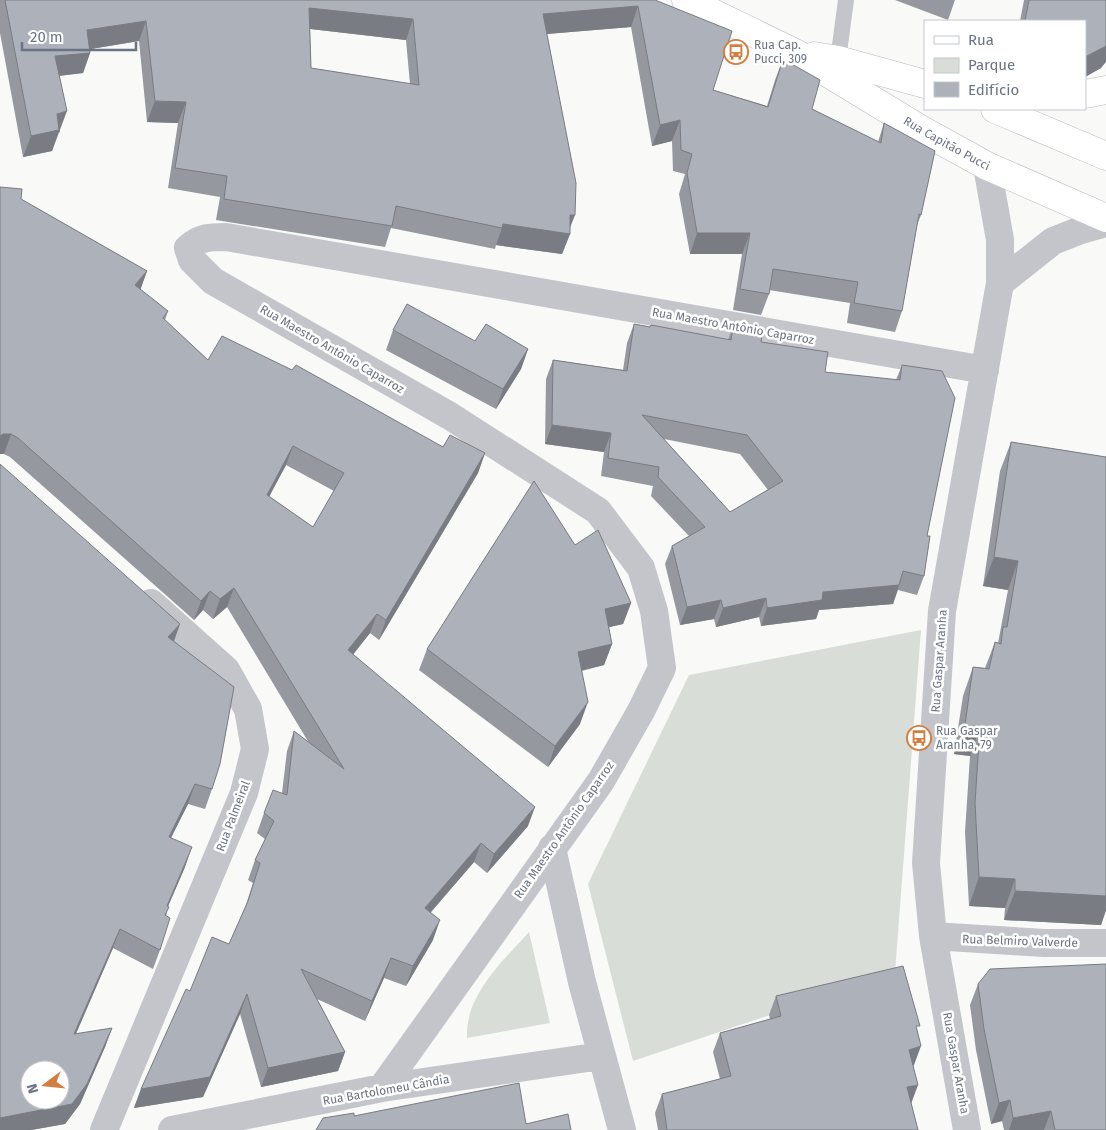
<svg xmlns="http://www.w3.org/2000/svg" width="1106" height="1130" viewBox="0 0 1106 1130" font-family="'Fira Sans',sans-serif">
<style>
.green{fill:#d8ded7}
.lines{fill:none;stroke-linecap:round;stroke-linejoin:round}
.primary-casing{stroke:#b7b9be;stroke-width:29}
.service{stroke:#c3c5ca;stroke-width:16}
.minor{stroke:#c3c5ca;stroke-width:28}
.primary{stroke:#fff;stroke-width:28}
.wall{fill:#95989f;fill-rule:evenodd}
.shaded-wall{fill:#797c82}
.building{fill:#adb1b9;stroke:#797c82;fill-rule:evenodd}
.labels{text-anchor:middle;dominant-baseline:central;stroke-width:5;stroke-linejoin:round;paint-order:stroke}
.poi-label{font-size:12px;fill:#6b7485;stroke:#fff;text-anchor:start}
.street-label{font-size:12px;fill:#6b7485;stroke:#fff}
</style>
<rect width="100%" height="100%" fill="#f9f9f7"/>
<path class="green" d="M921 630 895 973 633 1061 588 884 689 675Z
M529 932 550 1023 467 1038C465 995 503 961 529 932Z"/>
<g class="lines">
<defs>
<g id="primary">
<path id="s1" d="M686 0 795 53 920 129 987 166 1106 218"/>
<path d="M814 56 838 60 925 84"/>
<path d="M1085 94 1106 90"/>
<path d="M995 109 1106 156"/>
</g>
</defs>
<use href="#primary" class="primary-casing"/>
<path class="service" d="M838 60 846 0"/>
<path class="minor" d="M1000 283 1053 241 1081 230 1106 223
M552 848 582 982 622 1130
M933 936 1044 943H1106
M382 1088 601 781 641 711 662 668 654 611 641 568 598 511 450 416 213 281 192 260 188 248C200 237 210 237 226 237L985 370
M104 1130 244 793 255 749 248 709 226 670 151 603
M172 1130 382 1088 601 1056
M967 1130 933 936 926 863 942 611 1000 283V240L987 166"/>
<use href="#primary" class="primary"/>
</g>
<path class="wall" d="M0 0H655L713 90 767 106 775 80 783 59 812 109 878 142 884 123 921 215 917 225 902 311 895 332 847 323 850 303 769 290V294L761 315 733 310 742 254H690L679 194 685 174 673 171 672 141 652 146 631 27 546 34 570 228V234L562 254 496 245 495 249 391 228 385 247 216 220 220 197 168 188 178 123 147 122 139 41 90 49V53L83 73 59 76 60 132 58 133 52 151 23 157 0 33ZM310 29 406 40 410 84 311 68Z
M895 0H955L948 20Z
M1024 0H1106L1101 68 1085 77V21H1020Z
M0 187 147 271 140 289 168 311 165 320 208 360 443 447 485 453 478 473 379 640 370 633 353 654 528 826 487 873 474 862 431 912 433 940 406 986 384 978 365 1021 317 999 345 1052 338 1071 261 1087 240 1014 203 1097 134 1108 141 1089 190 991 229 944 245 908 253 883 248 880 255 860 265 839 257 833 264 813 282 793 287 751 294 731 309 743 227 607 213 619 203 610 194 620 10 457 4 454H0ZM286 465 334 491 313 527 269 496Z
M734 322 761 342 825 372 896 380 902 365 927 536 924 576 917 595 898 590 893 604 819 610 816 619 761 626 759 617 716 627 714 619 680 625 665 564 672 546 689 536 651 496 653 486 601 476 604 452 545 444 546 379 553 360 623 370 627 343 634 324 728 340ZM664 439 740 454 768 490 730 512Z
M393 330 475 341 528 349 521 369 496 409 386 350Z
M1011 442 1106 457V910L1101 925 1004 920 1005 908 969 906 965 832 970 756 954 754 963 696 973 667 985 668 995 642 998 643 999 638 1008 590 983 586 1000 471Z
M575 545 631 603 623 624 609 627 612 644 604 665 582 671 580 724 548 767 419 670 427 649Z
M174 641 212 789 205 809 188 804 171 837 185 867 168 906 160 950 153 969 113 948 76 1034 112 1028 105 1047 80 1104 65 1124 31 1130Z
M978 984 1106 1130H1004L1002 1121 991 1124 976 1050 970 1005Z
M776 996 918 1031 914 1065 913 1066 911 1103 918 1130H658L655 1113 662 1094 720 1079 713 1052 720 1033 770 1019 769 1015Z"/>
<path class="shaded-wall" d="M638 6 631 27 535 35 543 14Z
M309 8 413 19 406 40 302 28Z
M146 21 139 41 79 51 87 30Z
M1106 46V62L1101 68 1085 77V57Z
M90 53 83 73 48 77 55 56Z
M155 101 186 102 178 123 147 122Z
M67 111 52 151 23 157 31 136 57 114Z
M680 120 672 141 652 146 660 125Z
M570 215H575L568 233 570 234 562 254 496 245 502 228 503 224Z
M697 233H750L742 254H690Z
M147 271 140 291 135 285Z
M528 349 521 369 496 409 503 389Z
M552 425 611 433 604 452 545 444Z
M3 434H11L4 454H0V436Z
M293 446 286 465 260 514 267 495Z
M485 453 478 473 379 640 386 620Z
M994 557 1018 561 1008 590 983 586Z
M899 585 893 604 819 610 816 619 761 626 767 608 823 592Z
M234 588 227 607 213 619 220 599Z
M210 591 203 610 194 620 201 601Z
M766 598 759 617 716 627 723 608Z
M721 600 714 619 680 625 687 607Z
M631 603 623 624 597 630 605 609Z
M377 614 370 633 341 670 348 650Z
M180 624 173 644 168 637Z
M612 644 604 665 570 673 578 652Z
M588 702 580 724 548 767 555 746Z
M965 725 980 727 970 756 954 754Z
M195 784 188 804 162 856 169 837Z
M535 807 528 826 487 873 494 854Z
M481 843 474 862 418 927 425 908Z
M192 847 185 867 160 925 167 906Z
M979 877 1015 879 1005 908 969 906Z
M1015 891 1106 896V910L1101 925 1004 920Z
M440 920 433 940 406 986 413 966Z
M120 929 113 948 67 1054 74 1034Z
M391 958 384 978 365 1021 372 1001Z
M247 994 240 1014 203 1097 134 1108 141 1089Z
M112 1028 105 1047 80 1104 65 1124 31 1130H0V1118Z
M921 1046 914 1065 903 1069 909 1050Z
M345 1052 338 1071 261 1087 268 1068Z
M918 1085 911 1104 907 1087Z
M1010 1100 1002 1121 991 1124 999 1103Z
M1051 1111 1044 1130H1009L1013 1118Z"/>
<path class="building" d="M5 0H655L732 31 713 90 768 107 783 59 820 80 812 109 881 143 884 123 935 151 921 215 919 214 902 311 854 303 858 282 773 269 769 294 740 289 750 233H697L687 173 692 154 681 150 680 120 660 125 638 6 543 14 576 183 575 215H570V234L503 224 502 228 396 206 392 226 224 199 227 176 175 168 186 102 155 101 146 21 87 30 90 53 55 56 67 111 57 114 59 130 31 136ZM309 8 413 19 419 85 311 68Z
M1029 0H1106V46L1085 57V21H1025Z
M0 187 22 189 21 199 147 271 135 285 168 311 163 318 208 360 222 336 292 370 296 365 443 447 450 435 485 453 386 620 377 614 348 650 535 807 494 854 481 843 425 908 440 920 413 966 391 958 372 1001 301 969 345 1052 268 1068 247 994 210 1077 141 1089 186 989 190 991 212 937 229 944 248 901 260 863 255 860 274 821 264 813 273 790 287 795 294 731 344 769 234 588 220 599 210 591 201 601 18 438 11 434H3L0 436ZM293 446 344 473 313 527 267 495Z
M407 304 475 341 486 324 528 349 503 389 393 330Z
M734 322 763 327 761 342 828 352 825 372 900 380 902 365 942 371 955 398 927 536H930L924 576 903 571 899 585 823 592 822 600 767 608 766 598 723 608 721 600 687 607 672 546 705 527 658 477 659 467 608 458 611 433 552 425 553 360 627 371 634 324 650 327 651 325 731 340ZM642 415 747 435 783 481 730 512Z
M1011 442 1106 457V896L1015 891V879L979 877 975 803 980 727 965 725 973 667 989 669 995 642 1001 644 1003 627H1007L1018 561 994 557Z
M0 464 180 624 168 637 234 687 220 764 212 789 195 784 169 837 192 847 167 906 169 907 165 915 170 918 160 950 120 929 74 1034 112 1028 87 1084 72 1104 0 1118ZM30 1070H60V1100H30Z
M534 481 575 545 598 530 631 603 605 609 612 644 578 652 588 702 555 746 427 649Z
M1106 964V1130H1055L1051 1111 1013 1118 1010 1100 999 1103 984 1029 978 984 990 969Z
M903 966 920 1026H916L921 1046 909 1050 918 1085 907 1087 918 1130H667L662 1094 731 1076 720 1033 781 1016 776 996Z
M519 1083 526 1124 568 1114 571 1130H316L323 1118 354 1113V1116Z"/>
<defs>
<symbol id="bus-ring" viewBox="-11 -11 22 22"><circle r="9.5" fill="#fff" stroke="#d37e3e" stroke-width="1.5"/><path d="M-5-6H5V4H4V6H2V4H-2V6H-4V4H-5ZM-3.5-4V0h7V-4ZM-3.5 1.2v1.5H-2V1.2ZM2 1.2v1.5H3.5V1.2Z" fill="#d37e3e"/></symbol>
</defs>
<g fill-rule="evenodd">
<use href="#bus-ring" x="722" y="38" width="28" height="28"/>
<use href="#bus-ring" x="905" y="724" width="28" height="28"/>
</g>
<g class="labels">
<g class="poi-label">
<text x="754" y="45">Rua Cap.<tspan x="754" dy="14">Pucci, 309</tspan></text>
<text x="936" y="731">Rua Gaspar<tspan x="936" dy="14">Aranha, 79</tspan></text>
</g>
<g class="street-label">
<text stroke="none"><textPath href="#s1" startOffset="298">Rua Capitão Pucci</textPath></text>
<text transform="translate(733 326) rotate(10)">Rua Maestro Antônio Caparroz</text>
<text transform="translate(332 349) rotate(30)">Rua Maestro Antônio Caparroz</text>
<text transform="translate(939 661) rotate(-86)">Rua Gaspar Aranha</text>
<text transform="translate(233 816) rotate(-69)">Rua Palmeiral</text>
<text transform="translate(564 830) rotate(-55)">Rua Maestro Antônio Caparroz</text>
<text transform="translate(1020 941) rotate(2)">Rua Belmiro Valverde</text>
<text transform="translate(956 1063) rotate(80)">Rua Gaspar Aranha</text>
<text transform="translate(386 1090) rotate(-10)">Rua Bartolomeu Cândia</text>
</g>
</g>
<rect x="924" y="20" width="162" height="90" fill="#ffffff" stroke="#c4c7ce"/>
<rect x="934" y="36" width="25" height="8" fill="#ffffff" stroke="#c4c7ce"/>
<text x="968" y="45" font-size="15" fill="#6b7485">Rua</text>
<rect x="934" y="58" width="25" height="15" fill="#d8ded7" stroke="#c4c7ce"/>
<text x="968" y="70" font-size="15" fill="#6b7485">Parque</text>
<rect x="934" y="82" width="25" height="15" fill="#adb1b9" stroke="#c4c7ce"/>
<text x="968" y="95" font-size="15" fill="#6b7485">Edifício</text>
<g transform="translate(45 1085) rotate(254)"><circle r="24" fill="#ffffff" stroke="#c4c7ce"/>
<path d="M0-4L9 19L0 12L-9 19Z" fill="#d37e3e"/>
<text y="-8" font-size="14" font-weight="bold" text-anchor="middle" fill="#6b7485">N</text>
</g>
<path d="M22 42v8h114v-8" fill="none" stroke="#6b7485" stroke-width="2.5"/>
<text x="30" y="42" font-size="15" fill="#6b7485" stroke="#ffffff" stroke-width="4" paint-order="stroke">20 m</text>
</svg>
